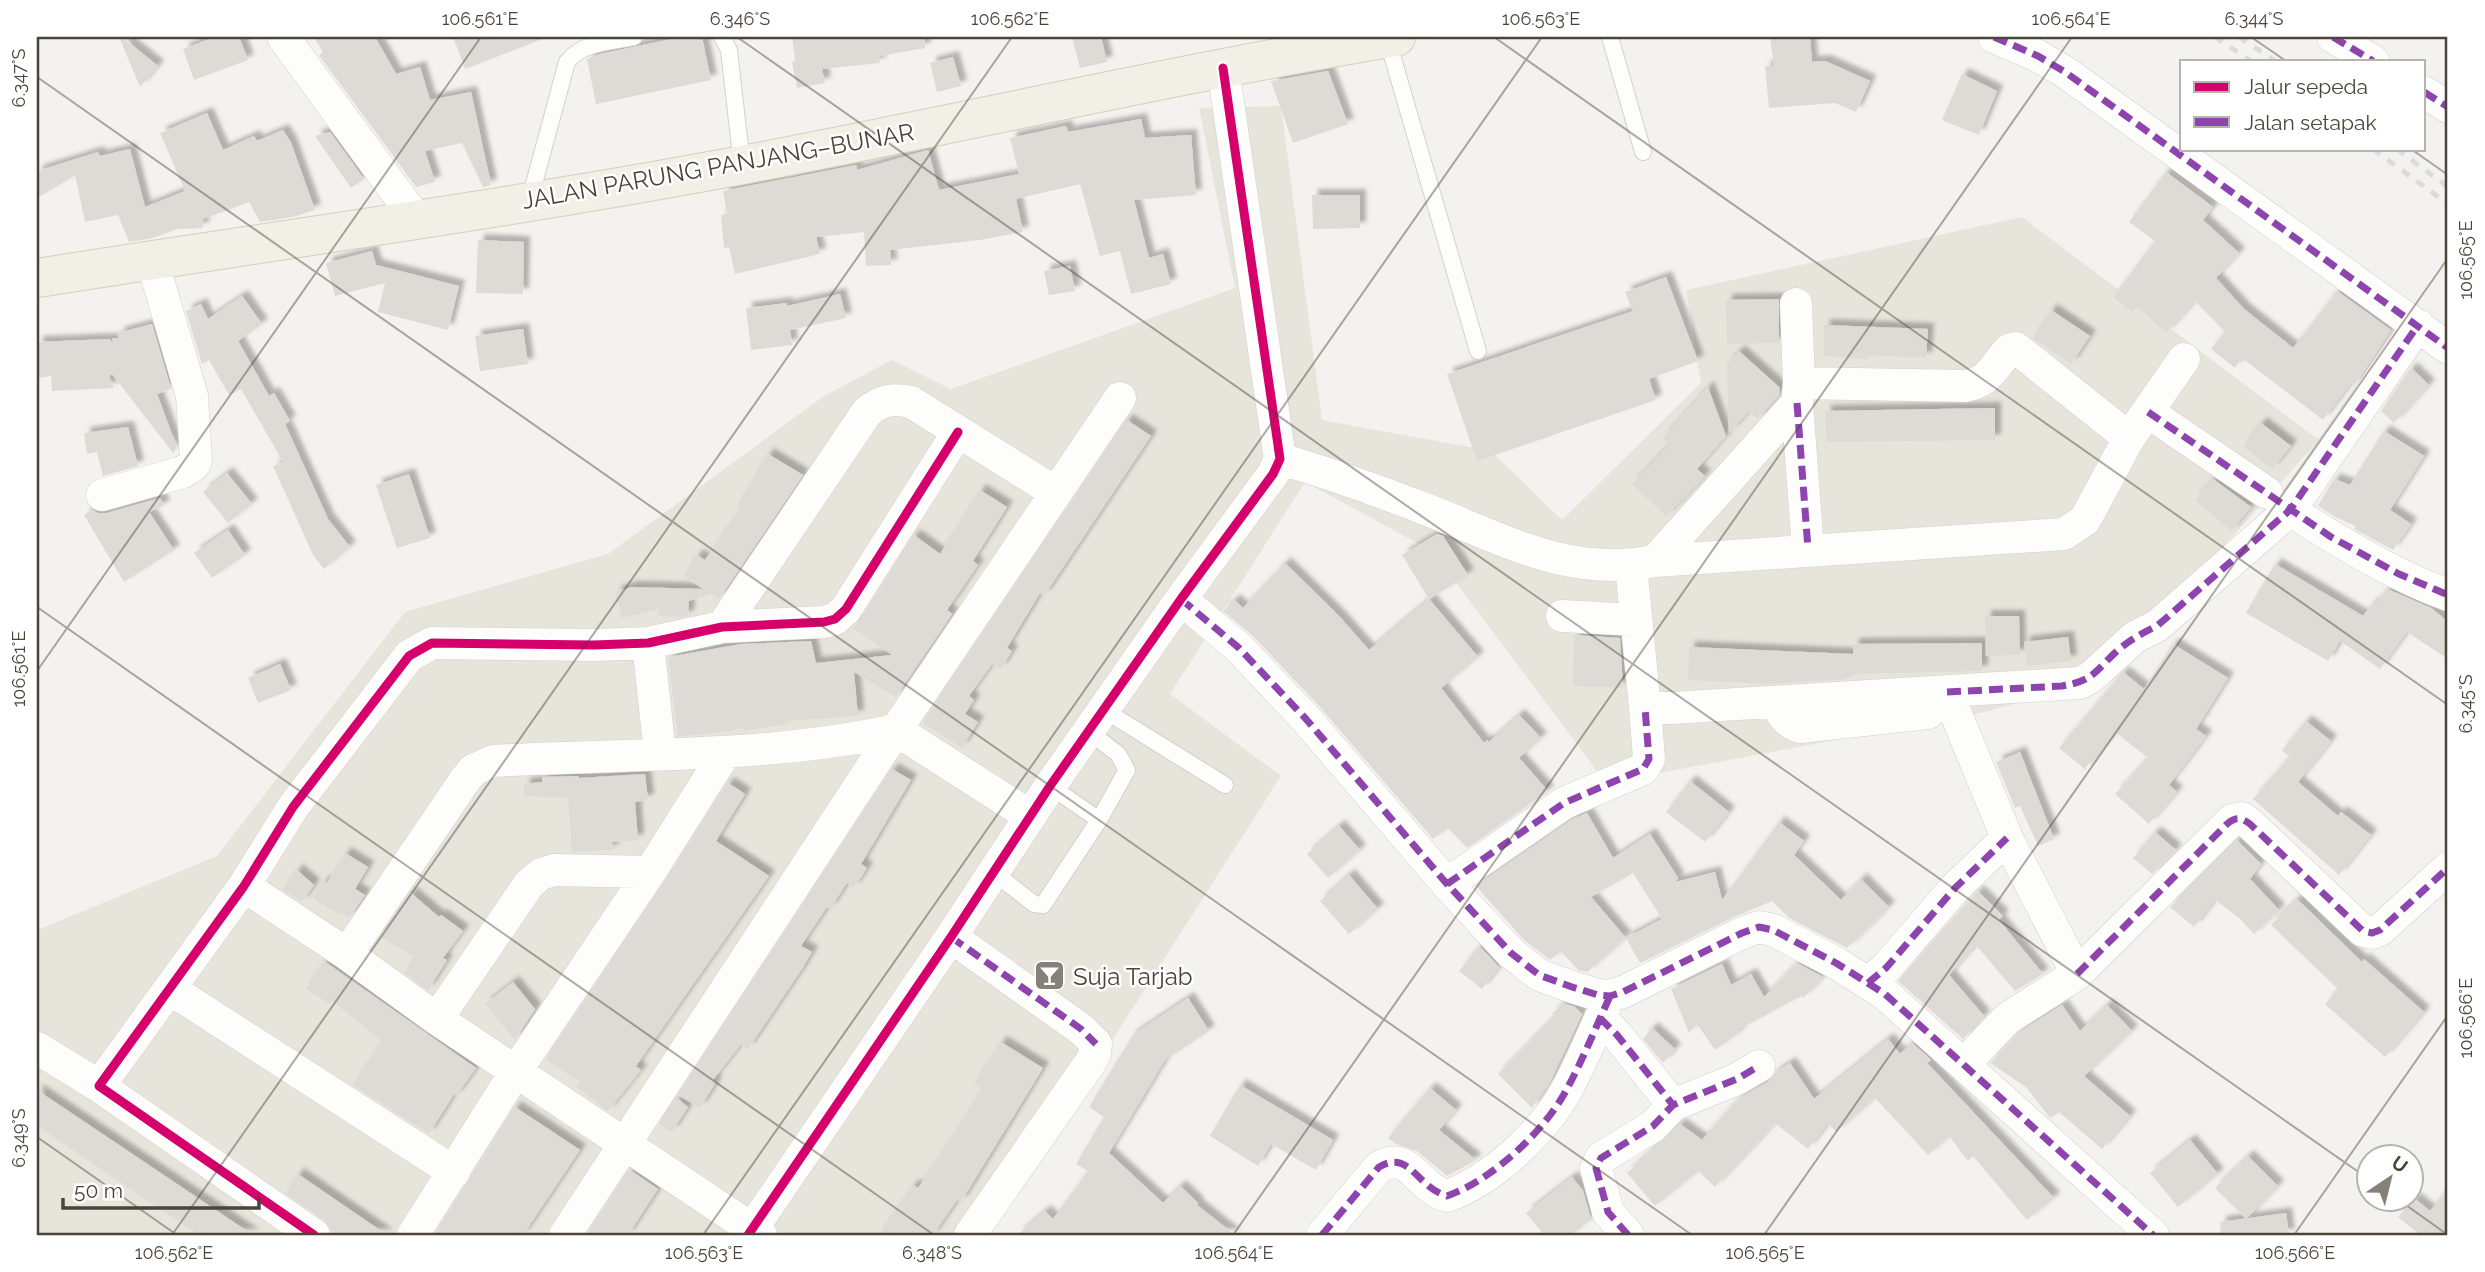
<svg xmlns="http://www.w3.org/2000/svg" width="2485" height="1272" viewBox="0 0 2485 1272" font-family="Raleway,sans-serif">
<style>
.residential{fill:#e7e4dc}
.building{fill:#dedbd6;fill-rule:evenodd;filter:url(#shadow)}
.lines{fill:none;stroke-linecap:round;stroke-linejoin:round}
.service-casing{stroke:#d2d0cb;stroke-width:18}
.minor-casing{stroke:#d2d0cb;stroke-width:33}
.primary-casing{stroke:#d6cebb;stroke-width:40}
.service{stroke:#fdfdfc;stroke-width:16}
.minor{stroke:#fdfdfc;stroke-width:32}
.primary{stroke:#f2efe6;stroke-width:38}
.rail{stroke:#dbdbda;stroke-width:5;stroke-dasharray:9 9;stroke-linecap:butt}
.quiet{stroke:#8e44ad;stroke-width:7;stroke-dasharray:14 7;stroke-linecap:butt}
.cycleway-casing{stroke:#fff;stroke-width:13}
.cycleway{stroke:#d6006c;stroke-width:9}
.ticks{fill:none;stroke:#4b4439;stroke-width:2;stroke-opacity:0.45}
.labels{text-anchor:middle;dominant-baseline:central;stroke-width:5;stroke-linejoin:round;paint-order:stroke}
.street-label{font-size:24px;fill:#4b4439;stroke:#fff}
.poi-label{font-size:24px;fill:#4b4439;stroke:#fff;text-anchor:start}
.neatline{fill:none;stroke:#4b4439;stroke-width:2.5}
.ticks-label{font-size:18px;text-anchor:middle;fill:#4b4439}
</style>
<defs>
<filter id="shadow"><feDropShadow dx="6" dy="-6" stdDeviation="2" flood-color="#0004"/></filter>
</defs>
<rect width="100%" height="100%" fill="#f4f2ee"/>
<path class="residential" d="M1281 106 1322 420 1491 451 1562 520 1701 383 1686 290 2022 217 2319 440 2106 678 1985 712 1606 783 1432 551 1305 482 1170 694 1281 776 988 1235H37V930L217 856 405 612 608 554 824 396 892 360 951 389 1235 288 1199 108Z"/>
<path class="building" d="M119 37H122L158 66 140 87Z
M215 37H239L248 60 194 80 183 49Z
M314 37H375L396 74 420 67 430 100 471 92 491 185 483 187 462 143 425 151 435 182 416 187 319 55 323 52Z
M453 37H544L545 38 465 69Z
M681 37H702L711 80 596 104 587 59 600 54Z
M792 37H924L925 48 879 56 880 63 822 69 825 83 797 88 792 62 795 61Z
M1072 37H1101L1107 62 1080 68Z
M1770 37H1810L1812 62 1825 61 1870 81 1856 112 1835 103 1769 108 1765 66H1774Z
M953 57 961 86 937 92 930 63Z
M1328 71 1348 124 1293 143 1271 81Z
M1962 74 1997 91 1979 135 1942 120Z
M207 113 223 150 254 136 257 141 283 130 291 143 315 210 293 217 260 222 249 202 203 219V228L177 229 153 238 129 242 118 215 85 222 75 175 37 198V171L98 152 100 156 130 149 145 207 185 191 160 133Z
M1141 119 1145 138 1191 135 1196 195 1134 200 1149 258 1163 254 1171 284 1131 294 1120 251 1100 256 1080 184 1016 199 1023 232 980 240 890 250 891 265 866 266 864 232 816 237 820 254 735 274 729 247 724 248 721 215 727 214 723 191 856 165 857 170 928 150 939 190 1019 174 1010 138 1066 126 1068 132Z
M330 132 364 179 351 188 315 136Z
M2166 172 2213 207 2203 220 2239 253 2216 278 2244 309 2293 348 2337 291 2391 330 2354 386 2351 383 2323 420 2242 358 2235 368 2211 349 2225 332 2195 301 2166 333 2137 306 2132 312 2113 297 2155 241 2129 222Z
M1312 195H1360V228L1313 229Z
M478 240 524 242 523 294 476 293Z
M372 251 376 265 459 286 448 330 378 312 385 283 335 296 326 263Z
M1070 266 1075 291 1049 295 1044 271Z
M1666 277 1698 361 1649 379 1656 400 1477 461 1447 374 1633 311 1625 292Z
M840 294 846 318 790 330 792 345 751 350 746 308 787 303V306Z
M242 296 262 324 238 341 269 396 274 393 290 421 285 424 328 519 350 547 324 569 313 555 273 466 283 462 241 389 229 395 209 360 202 364 186 311 201 304 208 319Z
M1779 299V343L1727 344 1726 300Z
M2051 310 2090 336 2071 364 2033 338Z
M152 324 171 389 157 394 177 448 173 453 112 374 109 376 114 388 52 391 51 376 37 378V342L110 339 113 344 112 338H119L118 333Z
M1824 325 1928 329 1926 358 1867 355V359L1824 356Z
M523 329 528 364 480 371 475 336Z
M1739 351 1780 388 1779 395 1758 419 1749 411 1729 433 1727 364Z
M2411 368 2429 385 2394 423 2381 411Z
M1708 387 1726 436 1697 469 1705 476 1666 516 1632 484 1670 444 1663 438Z
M1995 408V440L1826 442 1825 411Z
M1127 420 1151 436 1044 596 1040 593 1007 648 1012 651 1001 669 992 664 969 696 974 700 965 714 978 722 962 748 923 723Z
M2261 423 2291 446 2272 469 2243 446Z
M128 427 138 466 103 476 97 452 87 454 84 433Z
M2384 431 2424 456 2390 510 2411 524 2393 550 2354 529 2356 526 2337 518 2318 506 2334 479 2350 485Z
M768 454 803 475 719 599 711 594 689 601 688 616 682 617 658 616 659 609 622 618 615 592 632 587 703 589 683 576 697 555 705 560 741 509 737 506Z
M227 473 252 504 228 523 203 492Z
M409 474 430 538 397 548 376 485Z
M2213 479 2251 507 2231 531 2195 500Z
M980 490 1007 507 973 561 978 565 947 610 952 614 896 697 854 672 858 716 786 721 787 724 742 731 744 728 707 734 678 736 668 657 741 644 811 641 816 663 892 655 853 628 862 619 914 535 940 554Z
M160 498 164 506 149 512 174 550 124 582 84 515 92 510 98 513H107Z
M228 530 245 555 212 578 194 553Z
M1437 534 1443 536 1468 575 1429 599 1402 555Z
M1285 563 1338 615 1369 650 1429 599 1478 657 1441 688 1484 743 1487 740 1489 742 1519 715 1541 738 1519 758 1548 791 1467 848 1448 828 1433 839 1319 706 1252 635 1223 611 1234 600 1243 608Z
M2275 564 2363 616 2373 603 2375 604 2387 589 2431 608 2448 622V659L2407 632 2380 669 2340 641 2328 661 2246 613Z
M1985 616H2019L2020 655 1986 656Z
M1574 635 1620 638 1623 688 1573 686Z
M2068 637 2071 661 2027 666 2024 642Z
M1982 643V671L1846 674V679L1767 684 1688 680 1689 647 1853 654V644Z
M2173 644 2228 678 2196 729 2206 736 2169 785 2177 792 2149 824 2115 794 2148 758 2115 732 2086 767V770L2059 748 2123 672 2144 689Z
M280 664 291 690 258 703 248 678Z
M2306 721 2331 741 2298 782 2338 816 2341 812 2371 835 2339 875 2253 799 2290 757 2282 750Z
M2020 752 2054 839 2038 846 2020 806 2015 808 1996 762Z
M892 769 911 780 861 864 867 868 854 888 847 883 830 909 827 907 801 946 812 952 802 969 748 1049 741 1044 713 1080 716 1082 700 1108 678 1095Z
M645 774 648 800 635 802 638 840 612 842 613 850 572 852 568 798 525 796 524 784 542 782V777L579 776V778Z
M1690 781 1729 812 1705 842 1666 812Z
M728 783 745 794 716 841 769 876 636 1066 641 1070 608 1111 576 1087 580 1082 546 1060 665 882Z
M1587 813 1613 858 1650 834 1678 878 1675 882 1715 872 1722 900 1779 822 1804 841 1794 855 1841 900 1861 879 1889 907 1847 948 1789 918 1772 901 1734 917 1640 963 1626 938 1587 972 1578 970 1561 951 1550 960 1523 939 1476 886 1573 819ZM1633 873 1662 919 1626 938 1591 897Z
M1339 826 1360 850 1328 878 1307 854Z
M2155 832 2176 850 2152 874 2133 858Z
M2237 840 2261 864 2250 879 2279 910 2254 934 2238 917 2215 900 2194 927 2170 907Z
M345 853 368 867 355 889 365 895 349 918 339 912 338 914 313 898 324 881 327 883Z
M297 870 314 885 302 902 283 890Z
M1349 875 1378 909 1349 934 1320 901Z
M1978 891 2003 916 1999 920 2043 974 2015 991 1976 945 1949 975 1984 1016 1963 1039 1898 981Z
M411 893 439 917 441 915 463 931 443 958 447 960 428 990 404 973 415 957 381 937Z
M2297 899 2362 962 2364 959 2424 1012 2385 1057 2325 1004 2338 989 2271 925Z
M1479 946 1499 967 1482 989 1459 971Z
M324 961 476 1068 456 1096 454 1094 429 1134 353 1085 382 1041 332 1001 330 1004 306 989Z
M1797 963 1823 977 1803 998 1801 996 1738 1030 1740 1032 1715 1050 1697 1024 1689 1033 1671 989 1722 964 1731 985 1751 974 1764 997Z
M513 982 535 1009 515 1040 485 1004Z
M1188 998 1209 1031 1165 1060 1109 1153 1163 1203 1180 1186 1198 1203 1197 1205 1235 1235H1017L1045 1211 1053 1219 1088 1171 1076 1164 1104 1117 1089 1107 1133 1035Z
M1563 1003 1575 1007 1582 1014 1551 1080 1532 1108 1498 1074 1555 1016 1552 1014Z
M2062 1005 2080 1031 2107 1005 2132 1031 2084 1076 2130 1116 2102 1149 2059 1112 2050 1118 2026 1087 1990 1063 2020 1032Z
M1652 1028 1675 1049 1663 1063 1643 1039Z
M1888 1039 1900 1054 1912 1043 1931 1060 1927 1063 2054 1198 2027 1220 1973 1156 1968 1161 1949 1136 1928 1155 1875 1098 1836 1132 1828 1123 1808 1149 1775 1123 1715 1187 1698 1171 1655 1206 1627 1173 1680 1124 1702 1140 1739 1098 1768 1082 1776 1072 1790 1063 1814 1099Z
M1001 1042 1043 1068 961 1202 957 1200 933 1235H879L913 1185 918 1188 951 1139 982 1089 974 1084Z
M1240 1085 1333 1140 1316 1170 1271 1144 1258 1166 1210 1136Z
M1430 1088 1456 1110 1439 1130 1476 1160 1447 1176 1417 1151 1396 1144 1388 1138Z
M37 1090 253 1235H199L37 1126Z
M677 1098 688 1107 672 1132 659 1124Z
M515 1107 580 1150 523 1235H435Z
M2190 1140 2218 1174 2178 1207 2150 1173Z
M2248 1156 2278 1186 2246 1219 2215 1188Z
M630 1170 658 1189 628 1235H587Z
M298 1174 387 1235H339L331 1230 324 1220 285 1193Z
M1572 1177 1583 1191 1591 1219 1571 1235H1544L1526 1213Z
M2448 1188V1235H2420L2398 1217 2414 1198 2430 1211Z
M2286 1213 2289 1235H2221L2220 1222Z"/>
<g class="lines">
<defs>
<path id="service" d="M722 37 729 50 742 165
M1610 37 1643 152
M1387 38 1478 351
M529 202 567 62C582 42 611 42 634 37
M1104 710 1225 785
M1050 786 1099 820
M992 871 1034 904 1043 905 1099 820 1127 770 1118 754 1089 732"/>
<path id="minor" d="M283 37 416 219
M1994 37 2038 56 2065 72 2448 348
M2333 37 2373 61
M2424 92 2448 107
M1796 304 1799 383 1797 403 1808 549
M1799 383 1965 386C1990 382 1993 367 2009 350L2016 348 2129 438
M2148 412 2267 493
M1280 459C1332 474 1382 492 1433 512 1509 542 1570 577 1655 561L2064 534 2085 520 2129 438 2184 359
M102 495 183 472 194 465 196 460 192 396 152 260
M2290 510C2337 541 2395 576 2448 595
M1655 561 1797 403
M1631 565 1645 708H1672L2080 683 2091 677 2135 637 2157 626 2290 510 2418 325
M1181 599 1239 648 1306 719 1447 884 1511 953 1539 975 1572 987 1598 995 1610 996 1623 992 1742 933 1759 927 1773 930 1836 963 1885 994 2153 1235
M1562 616 1636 620
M722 627 867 412C882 400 892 398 911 402L1055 492
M648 643 660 754
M1947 692 2007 838 2077 974
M1776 702C1782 715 1786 722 1800 727L1928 713
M1447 884 1564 803 1643 769 1649 759 1645 708
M244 886 347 954 437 1019 761 1235
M951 937 1081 1029 1096 1044 1095 1054 1090 1063 970 1235
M347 954 465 780 473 770 493 761C627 753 764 759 896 730L1030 816
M1868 983 1886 968 1955 888 2007 838
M170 989 454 1172
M1600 1018 1617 1035 1673 1105
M437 1019 529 884 541 874 554 870 650 872
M37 1048 99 1086
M1964 1064 2008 1018 2077 974 2232 820 2242 818 2250 824 2363 931 2372 933 2380 930 2448 868
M314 1235 99 1086 244 886 293 807 409 656 432 643 594 645 648 643 722 627 824 622 835 619 846 609 958 432
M413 1235 516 1071 650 872 725 753
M565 1235 896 730 1120 398
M748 1235 951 937 1050 786 1181 599 1273 474 1280 459 1223 68
M1322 1235 1379 1167C1410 1149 1416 1187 1447 1196 1492 1180 1544 1132 1567 1089 1583 1059 1596 1027 1610 996
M1628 1235 1608 1212 1596 1168 1601 1158 1653 1126 1673 1105 1737 1079 1759 1066"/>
<path id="primary" d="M37 278C272 241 508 209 742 165 960 124 1177 73 1396 37"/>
</defs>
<use href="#service" class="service-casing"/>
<use href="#minor" class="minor-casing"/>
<use href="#primary" class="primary-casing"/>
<use href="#service" class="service"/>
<use href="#minor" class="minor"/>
<use href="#primary" class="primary"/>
<path class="rail" d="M2215 37 2251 61
M2239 37 2275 61
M2373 149 2448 204
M2397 149 2448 187"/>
<path class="quiet" d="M1994 37 2038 56 2065 72 2448 348
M2333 37 2373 61
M2424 92 2448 107
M1797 403 1808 549
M2148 412 2331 537 2399 574 2448 595
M1181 599 1239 648 1306 719 1447 884 1511 953 1539 975 1572 987 1598 995 1610 996 1623 992 1742 933 1759 927 1773 930 1836 963 1885 994 2153 1235
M1947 692 2062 686C2094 681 2096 670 2118 650 2130 640 2142 633 2157 626L2290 510 2418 325
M1447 884 1564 803 1643 769 1649 759 1645 708
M951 937 1081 1029 1096 1044
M2077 974 2227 824C2236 816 2242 818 2250 824L2363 931 2372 933 2380 930 2448 868
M1868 983 1886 968 1955 888 2007 838
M1600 1018 1617 1035 1673 1105
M1322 1235 1379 1167C1410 1149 1416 1187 1447 1196 1492 1180 1544 1132 1567 1089 1583 1059 1596 1027 1610 996
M1628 1235 1608 1212 1596 1168 1601 1158 1653 1126 1673 1105 1737 1079 1759 1066"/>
<defs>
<path id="cycleway" d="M314 1235 99 1086 244 886 293 807 409 656 432 643 594 645 648 643 722 627 824 622 835 619 846 609 958 432
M748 1235 951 937 1050 786 1181 599 1273 474 1280 459 1223 68"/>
</defs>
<use href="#cycleway" class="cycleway-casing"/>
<use href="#cycleway" class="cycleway"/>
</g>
<path class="ticks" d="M737 37 2370 1180M1494 37 2448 705M2251 37 2286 61M37 77 1692 1235M2411 149 2448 175M37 607 934 1235M37 671 481 37M37 1137 177 1235M2396 1198 2448 1235M172 1235 1012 37M703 1235 1542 37M1233 1235 2072 37M1764 1235 2448 258M2294 1235 2448 1015"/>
<defs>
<symbol id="bar-square" viewBox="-11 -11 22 22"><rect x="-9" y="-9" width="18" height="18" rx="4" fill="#868178" stroke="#fff"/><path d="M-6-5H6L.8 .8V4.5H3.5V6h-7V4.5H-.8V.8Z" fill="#fff"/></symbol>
</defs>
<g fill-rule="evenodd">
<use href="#bar-square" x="1032" y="958" width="35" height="35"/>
</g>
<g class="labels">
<g class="street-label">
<text transform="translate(718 166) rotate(-10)">JALAN PARUNG PANJANG–BUNAR</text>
</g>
<g class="poi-label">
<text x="1073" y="976">Suja Tarjab</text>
</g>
</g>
<rect width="2485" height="1272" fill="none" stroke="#ffffff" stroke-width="77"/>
<rect x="2180" y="60" width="245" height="91" fill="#ffffff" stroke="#b7b4b0" stroke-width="2"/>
<rect x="2194" y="82" width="35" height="10" fill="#d6006c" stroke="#b7b4b0" stroke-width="2"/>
<text x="2244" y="94" font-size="21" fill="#4b4439">Jalur sepeda</text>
<rect x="2194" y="117" width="35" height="10" fill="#8e44ad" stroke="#b7b4b0" stroke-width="2"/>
<text x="2244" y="130" font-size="21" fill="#4b4439">Jalan setapak</text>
<g transform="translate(2390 1178) rotate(35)"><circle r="33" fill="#ffffff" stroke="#b7b4b0" stroke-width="2"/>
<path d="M0-5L12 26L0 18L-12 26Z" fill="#868178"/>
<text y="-10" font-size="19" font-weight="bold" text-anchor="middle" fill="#4b4439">U</text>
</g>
<path d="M63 1198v10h196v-10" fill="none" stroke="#4b4439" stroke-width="3.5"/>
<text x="74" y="1198" font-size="21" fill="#4b4439" stroke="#ffffff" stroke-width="5" paint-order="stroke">50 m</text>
<rect x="38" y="38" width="2408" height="1196" class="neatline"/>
<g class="ticks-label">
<text x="480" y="25">106.561°E</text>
<text x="740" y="25">6.346°S</text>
<text x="1010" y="25">106.562°E</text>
<text x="1541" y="25">106.563°E</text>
<text x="2071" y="25">106.564°E</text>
<text x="2254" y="25">6.344°S</text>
<text transform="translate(19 78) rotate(-90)" y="6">6.347°S</text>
<text transform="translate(2466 260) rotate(-90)" y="6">106.565°E</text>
<text transform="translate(19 669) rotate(-90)" y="6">106.561°E</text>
<text transform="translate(2466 704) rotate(-90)" y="6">6.345°S</text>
<text transform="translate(2466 1018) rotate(-90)" y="6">106.566°E</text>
<text transform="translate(19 1138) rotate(-90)" y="6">6.349°S</text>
<text x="174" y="1259">106.562°E</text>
<text x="704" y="1259">106.563°E</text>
<text x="932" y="1259">6.348°S</text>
<text x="1234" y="1259">106.564°E</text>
<text x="1765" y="1259">106.565°E</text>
<text x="2295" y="1259">106.566°E</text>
</g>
</svg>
